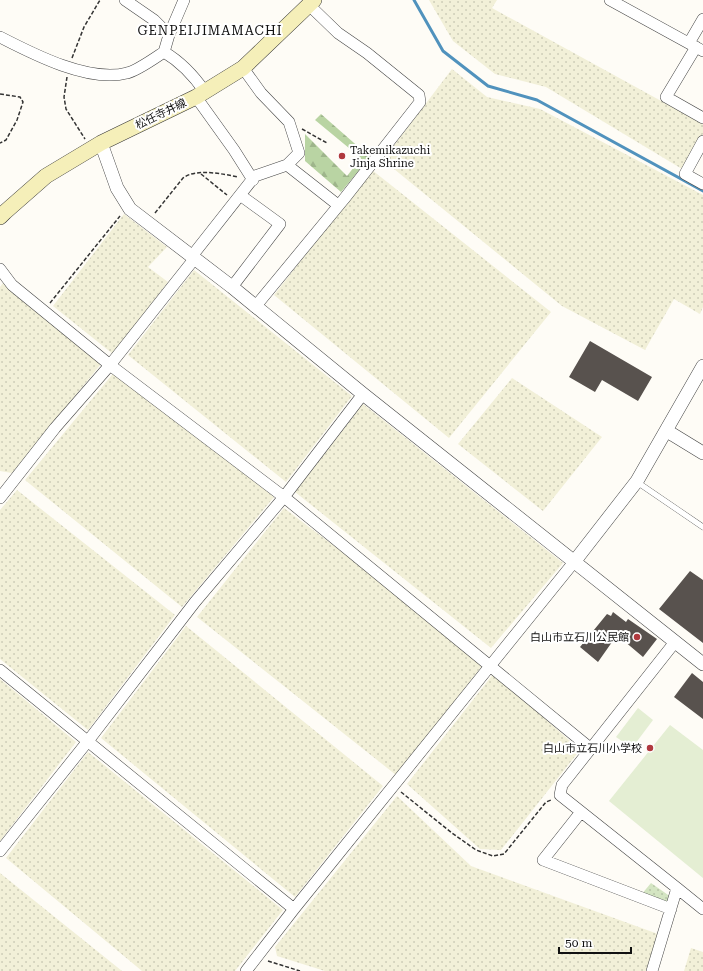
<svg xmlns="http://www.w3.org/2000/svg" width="703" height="971" viewBox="0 0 703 971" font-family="'Roboto Serif','Noto Sans JP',serif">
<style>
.farmland{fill:url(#farmland-dots)}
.forest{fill:url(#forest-firs)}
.park{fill:url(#park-dots)}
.pitch{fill:#e4eed3}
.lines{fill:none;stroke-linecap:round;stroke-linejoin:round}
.stream{stroke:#5092bd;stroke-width:3}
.building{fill:#58524e}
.service-casing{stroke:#444;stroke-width:6}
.minor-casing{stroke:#444;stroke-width:12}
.tertiary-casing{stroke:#444;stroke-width:14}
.secondary-casing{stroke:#333;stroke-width:16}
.path{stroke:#333;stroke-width:1.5;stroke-dasharray:4 2;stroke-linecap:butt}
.service{stroke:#fff;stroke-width:5.5}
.minor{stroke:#fff;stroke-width:11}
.tertiary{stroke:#fff;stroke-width:13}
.secondary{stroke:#f5efb9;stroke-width:15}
.poi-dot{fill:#b0393e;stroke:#fff;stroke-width:1.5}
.labels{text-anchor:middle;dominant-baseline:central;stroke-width:4;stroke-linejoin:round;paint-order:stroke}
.street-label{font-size:11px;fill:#111;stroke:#fff}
.poi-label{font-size:11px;fill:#111;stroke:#fff;text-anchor:end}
.quarter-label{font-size:13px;letter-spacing:1px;fill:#111;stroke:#fff}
</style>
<defs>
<pattern id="farmland-dots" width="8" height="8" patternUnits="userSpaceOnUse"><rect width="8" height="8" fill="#f2f0d8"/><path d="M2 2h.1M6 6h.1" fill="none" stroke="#cecdb8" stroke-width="1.8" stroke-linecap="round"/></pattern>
<pattern id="forest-firs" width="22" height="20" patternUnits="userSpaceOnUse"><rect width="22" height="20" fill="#b9d4a3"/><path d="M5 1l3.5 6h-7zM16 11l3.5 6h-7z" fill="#9eb58b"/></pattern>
<pattern id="park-dots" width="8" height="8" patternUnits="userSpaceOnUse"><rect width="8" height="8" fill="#d4e5c2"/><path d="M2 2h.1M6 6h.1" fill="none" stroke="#b5c3a6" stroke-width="1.8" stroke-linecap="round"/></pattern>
</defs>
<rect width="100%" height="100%" fill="#fefcf6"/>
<path class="farmland" d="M429 0H497L492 8 703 124V134L682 169 546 87 495 74 453 41Z
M452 69 487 97 540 109 703 195V307L700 314 674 299 645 350 562 306 383 160Z
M372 170 551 312 449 438 274 295Z
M124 214 167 247 148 267 168 282 113 354 53 306Z
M194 270 352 396 286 482 128 355Z
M3 283 101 364 12 473 0 471V287Z
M116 370 274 497 182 607 25 480Z
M512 378 602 437 543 511 458 444Z
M363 404 563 563 491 648 295 492Z
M17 490 175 615 88 730 0 659V510Z
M284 508 486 661 396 775 197 617Z
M186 626 383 786 295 897 101 738Z
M494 673 580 750 501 850 480 849 407 784Z
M0 679 76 742 0 841Z
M88 752 283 910 235 971H142L6 858Z
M397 796 471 866 658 934 646 971H325L277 956 275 947Z
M0 873 122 971H0Z
M691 948 703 952V971H684Z"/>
<path class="forest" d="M321 114 370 157 341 192 305 161V134L347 176 361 158 315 120Z"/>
<path class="park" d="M651 883 671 897 668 905 641 895Z"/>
<path class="pitch" d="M638 708 653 720 632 748 616 737Z
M670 725 703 750V878L609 801Z"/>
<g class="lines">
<path class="stream" d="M414 0 443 51 488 86 537 100 703 191"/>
</g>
<path class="building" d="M590 341 652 377 638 401 602 380 595 392 569 377Z
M690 571 703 580V643L659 609Z
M613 612 626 622 628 619 657 639 643 657 617 635 598 662 580 647 607 614 611 616Z
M692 673 703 682V719L674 697Z"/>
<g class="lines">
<defs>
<path id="service" d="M637 482 703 527"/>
<path id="minor" d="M125 0 154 20 169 35 164 52
M610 0 703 51
M169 35 184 0
M0 37C33 54 89 83 127 73 137 71 155 58 164 52 181 62 194 76 205 92
M689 43 703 19
M696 47 666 97 703 118
M196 97 234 150 253 180
M703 141 685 174 703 184
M287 165 338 205
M192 256 255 176 287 165 299 153 289 122 261 93 243 68
M0 269 12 285 110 365 284 497 590 748
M232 287 280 224 240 195
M255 307 344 199 420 102 419 95 367 53 338 33 309 5
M0 498 55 428 110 365 195 258
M0 670 294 909
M581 812 543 860 671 909
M0 851 88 741 195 602 284 497 363 394
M677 888 703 909
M246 971 294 909 574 562
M652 971 677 888 560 795 562 785 675 642"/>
<path id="tertiary" d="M101 143 117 188 130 209 232 287 363 394 703 664
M667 431 703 453
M574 562 637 481 703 366"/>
<path id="secondary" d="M0 217 5 212 46 176 101 143 196 97 243 68 314 0"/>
</defs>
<use href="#service" class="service-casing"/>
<use href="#minor" class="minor-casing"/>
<use href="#tertiary" class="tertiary-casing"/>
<use href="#secondary" class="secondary-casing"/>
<path class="path" d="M72 58 84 27 100 0
M67 77 64 97 66 109 85 139
M0 94 20 97 23 102 17 120 6 140 0 143
M302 129 327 143
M201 174 227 195
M155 213 183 178C196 168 223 174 238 177
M50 303 120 216
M401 792 452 833 476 850 493 856 504 854 546 802 551 800
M268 961 300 971"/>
<use href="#service" class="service"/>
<use href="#minor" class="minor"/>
<use href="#tertiary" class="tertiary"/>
<use href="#secondary" class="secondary"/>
</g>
<g class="poi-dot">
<circle cx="342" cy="156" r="4"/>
<circle cx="637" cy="637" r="4"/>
<circle cx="650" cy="748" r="4"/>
</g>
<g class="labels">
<g class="street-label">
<text transform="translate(161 114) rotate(-26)">松任寺井線</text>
</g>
<g class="poi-label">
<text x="350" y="150" text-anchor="start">Takemikazuchi<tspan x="350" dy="13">Jinja Shrine</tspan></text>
<text x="629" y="637">白山市立石川公民館</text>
<text x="642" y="748">白山市立石川小学校</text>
</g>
<g class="quarter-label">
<text x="210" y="30">GENPEIJIMAMACHI</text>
</g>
</g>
<path d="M559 947v6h72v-6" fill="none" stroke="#111111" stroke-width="2"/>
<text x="565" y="947" font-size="12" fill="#111111" stroke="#ffffff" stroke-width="3" paint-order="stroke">50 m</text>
</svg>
